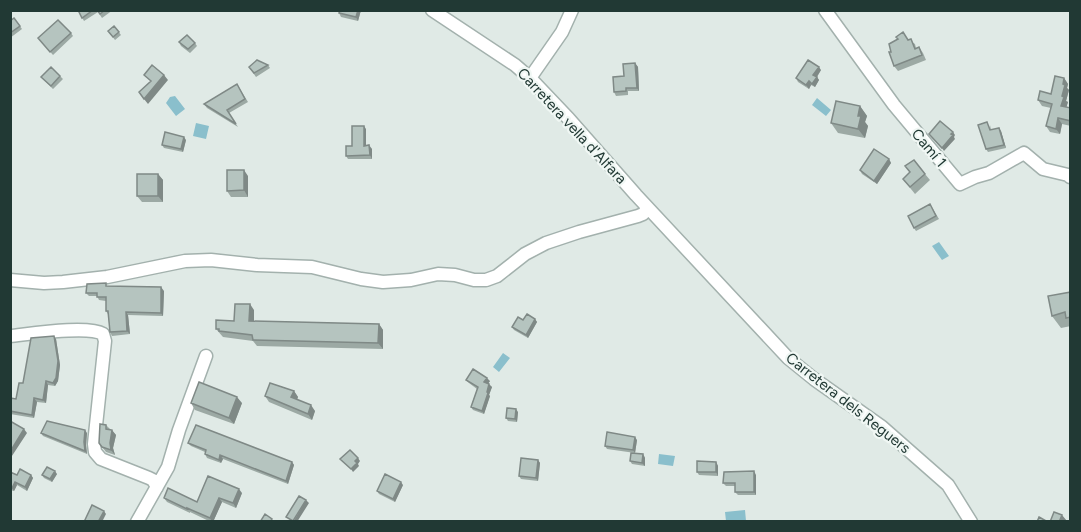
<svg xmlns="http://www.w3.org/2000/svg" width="1081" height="532" viewBox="0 0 1081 532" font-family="Figtree,sans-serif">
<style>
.water{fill:#8abfcc}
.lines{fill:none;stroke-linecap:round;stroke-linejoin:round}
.minor-casing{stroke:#a3b1ad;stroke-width:15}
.minor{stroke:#fff;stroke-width:12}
.wall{fill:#9ca9a4}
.shaded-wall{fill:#7f8986}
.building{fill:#b5c4bf;stroke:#7f8986;stroke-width:1.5}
.labels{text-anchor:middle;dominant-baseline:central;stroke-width:4.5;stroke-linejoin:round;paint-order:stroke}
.street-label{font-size:15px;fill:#213934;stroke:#f0f7f4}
</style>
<rect width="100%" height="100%" fill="#e0eae6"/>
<path class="water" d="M175 96 185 109 176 116 166 103 170 97Z
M817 98 831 110 826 116 812 105Z
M196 123 209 126 206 139 193 136Z
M939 242 949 256 942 260 932 246Z
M503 353 510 358 499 372 493 367Z
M659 454 675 456 673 466 658 464Z
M745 510 746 521H726L725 512Z"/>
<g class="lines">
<defs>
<path id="minor" d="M432 10 515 65 530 78 569 119 636 195 788 358 814 379 882 427 948 485 971 522
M825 10 894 105 960 184 975 177 989 173 1024 153 1043 169 1068 175 1070 177
M530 78 562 32 572 10
M10 280 44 283 63 282 107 277 185 261 211 260 257 265 312 267 361 279 383 282 411 280 438 274 455 275 474 280H486L497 276 525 254 546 243 579 232 638 216 643 214 648 208
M10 336C30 334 88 325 103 334L105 341 94 444 95 452 101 459 149 478 153 480 157 487
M137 522 168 467 179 430 206 356"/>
</defs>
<use href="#minor" class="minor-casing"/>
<use href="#minor" class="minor"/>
</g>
<path class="wall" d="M78 10H113L102 18 98 12 84 21Z
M340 10H361L358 21 341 17 339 13Z
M14 18 22 29 10 38V21Z
M114 26 121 35 115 40 108 31Z
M71 33 73 36 53 55 38 38Z
M909 40 915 44 916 48 919 47 923 53 926 60 898 71 894 66Z
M179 42 195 43 197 46 190 53 181 46Z
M635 63 638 67 639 91H628V95L616 96 614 92 624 76Z
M268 65 270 68 256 77 249 67Z
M821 70 817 77 819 80 815 87 811 85 809 89 798 82 796 78Z
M60 76 63 79 53 89 41 77Z
M1064 78 1068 84 1067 88 1069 90 1066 101 1068 102 1066 107 1071 108V126L1062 124 1060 134 1050 132 1046 126 1051 108 1042 106 1038 100 1051 94Z
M237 84 248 102 229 113 238 127 207 108 204 104Z
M860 106 867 116 865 122 868 126 865 138 838 133 831 123Z
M990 125 991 130 1001 131 1006 148 988 152 986 149Z
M366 129V146L372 149V159H348L346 156 352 146Z
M186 140 183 152 164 148 162 145Z
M889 159 891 163 877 184 862 174 860 170Z
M905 166 925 174 930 180 915 194 903 179 910 172Z
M158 174 163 180V202H142L137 196Z
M248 176V197H231L227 191Z
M930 204 939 219 916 231 914 228Z
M108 286 164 291 163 316 128 315 130 334 112 336 110 332 108 314 106 311V301L99 300 97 296H89L86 293Z
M1071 292V326L1061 328 1052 316Z
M254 310V321L379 324 383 330V349L257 346 253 341 223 337 216 329Z
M535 319 537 322 528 338 514 330 512 327 523 320Z
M56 339 60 365 58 381 55 386 48 385 46 403 37 402 34 418 10 414V398L16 399 23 383Z
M466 380 490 381 488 384 492 387 489 395 490 396 484 414 473 410 471 407 477 389 469 383Z
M294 391 298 397 297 400 315 411 312 420 269 402 265 396Z
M191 403H242L234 424 195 410Z
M518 412 517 422 508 421 506 418Z
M106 425 116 435 113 448 115 455 106 452 99 443Z
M41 433H87L86 445 87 454 43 436Z
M637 440 635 453 607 449 605 446Z
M188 443 292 462 294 465 288 484 223 459 221 463 207 458 205 454V452L191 446Z
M643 454 645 458V466L632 464 630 461Z
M538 460 540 463 538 481 521 479 519 476Z
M716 462 718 466V476L699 475 697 472Z
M10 472 17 475H31L33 478 27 491 17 485 14 491 10 490Z
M57 474 52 482 44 478 42 475Z
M756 475V495H738L735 492V486H726L723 483Z
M403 485 395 502 379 494 377 491Z
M242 493 236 508 222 502 213 522H211L190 512V513L167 502 164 498 197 502Z"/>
<path class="shaded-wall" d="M358 10H361L358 21 356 17Z
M635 63 638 67 639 91 637 88Z
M819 67 821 70 816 78 813 75Z
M164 75 168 80 148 104 144 99Z
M817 77 819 80 815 87 812 84Z
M1064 78 1068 84 1067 88 1069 90 1066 101 1068 102 1065 112 1061 106 1063 84Z
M809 81 811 85 809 89 806 85Z
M860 106 867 116 865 122 868 126 865 138 858 129V116Z
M1058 118 1062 124 1060 134 1056 129Z
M364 126 366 129V149L364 146Z
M999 128 1001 131 1006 148 1004 145Z
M953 132 955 135 954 137 955 139 944 151 942 148Z
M184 137 186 140 183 152 181 149Z
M369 145 372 149V159L370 155Z
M889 159 891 163 877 184 874 181Z
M244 170 248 176V197L244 190Z
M158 174 163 180V202L158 196Z
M161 287 164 291 163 316 161 313Z
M250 304 254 310V327L249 321Z
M126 312 128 315 130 334 127 331Z
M535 319 537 322 528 338 526 335Z
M379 324 383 330V349L378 343Z
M54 336 56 339 60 365 58 381 55 386 53 383Z
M487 378 490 381 486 386 484 382Z
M46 381 48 385 46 403 43 400Z
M489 384 492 387 489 395 490 396 484 414 482 411Z
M294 391 298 397 295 403 291 397Z
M237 397 242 403 234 424 229 418Z
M34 398 37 402 34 418 32 415Z
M311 405 315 411 312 420 308 414Z
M516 409 518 412 517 422 515 419Z
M24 429 27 433 10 459V452Z
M85 430 87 433 86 445 87 454 85 451 84 442Z
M112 430 116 435 113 448 115 455 111 450 110 443Z
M635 437 637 440 635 453 633 450Z
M643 454 645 458V466L642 463Z
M220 455 223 459 221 463 219 460Z
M358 458 360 461 358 464 359 466 353 472 351 469 355 461Z
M538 460 540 463 538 481 536 478Z
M292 462 294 465 288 484 286 481Z
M716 462 718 466V476L716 472Z
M55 471 57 474 52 482 50 479Z
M754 471 756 475V495L754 492Z
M31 475 33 478 27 491 25 487Z
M15 482 17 485 14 491 12 488Z
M401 482 403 485 395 502 393 499Z
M239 489 242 493 236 508 233 503Z
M219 498 222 502 213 522H212L210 518Z
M306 500 309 503 297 522H293Z
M104 511 106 514 102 522H98Z
M1062 515 1067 521 1066 522H1059Z"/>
<path class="building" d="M78 10H93L82 18Z
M97 10H105L100 14Z
M340 10H358L356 17 339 13Z
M14 18 20 26 10 33V21Z
M58 20 71 33 50 52 38 38Z
M114 26 119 32 113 37 108 31Z
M903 32 908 40 911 39 915 49 919 47 922 55 894 66 889 52H891L889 44 898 39 896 37Z
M187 35 195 43 188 49 179 42Z
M257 60 268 65 254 73 249 67Z
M808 60 819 67 813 75 817 77 812 84 809 81 806 85 796 78Z
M635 63 637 88H626V91L614 92 613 77 624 76 623 64Z
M152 65 164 75 144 99 139 92 151 81 144 75Z
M51 67 60 76 51 86 41 77Z
M1055 76 1064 78 1063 84 1065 85 1062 96 1064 97 1061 106 1071 108V121L1058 118 1056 129 1046 126 1052 104 1038 100 1040 91 1051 94Z
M237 84 245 99 227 110 236 124 204 104Z
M836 101 860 106 858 116H861L858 129 831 123Z
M940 121 953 132 951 134 953 135 942 148 929 134Z
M987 122 990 130 999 128 1004 145 986 149 978 125Z
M352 126H364V146L369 145 370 155 346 156V146H352Z
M165 132 184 137 181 149 162 145Z
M874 149 889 159 874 181 860 170Z
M914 160 925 174 910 187 903 179 910 172 905 166Z
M227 170H244V190L227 191Z
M137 174H158V196H137Z
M930 204 936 216 914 228 908 216Z
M106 283V286L161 287V313L126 312 127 331 110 332 108 311H106V297H97V293H86L87 284Z
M1071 292V317L1066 318 1065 312 1052 316 1048 296Z
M235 304H250L249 321 379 324 378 343 253 340 252 335 219 331V329H216V320L234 321Z
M527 314 535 319 526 335 512 327 518 317 523 320Z
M54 336 58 361 56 378 53 383 46 381 43 400 34 398 32 415 10 411V398L16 399 19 383H23L31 338Z
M473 369 487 378 484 382 489 384 487 392 488 393 482 411 471 407 478 387 466 380Z
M199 382 237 397 229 418 191 403Z
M270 383 294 391 291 397 311 405 308 414 265 396Z
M507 408 516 409 515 419 506 418Z
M10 421 24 429 10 452Z
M47 421 85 430 84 442 85 451 41 433Z
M100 424 106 425V429L112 430 110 443 111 450 102 447 99 443Z
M196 425 292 462 286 481 220 455 219 460 205 454 206 450 188 443Z
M607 432 635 437 633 450 605 446Z
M350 450 358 458 355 461 357 463 351 469 340 459Z
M631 453 643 454 642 463 630 461Z
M521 458 538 460 536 478 519 476Z
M697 461 716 462V472H697Z
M47 467 55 471 50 479 42 475Z
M20 469 31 475 25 487 15 482 12 488 10 487V472L17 475Z
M754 471V492H735V483H723L724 472Z
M385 474 401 482 393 499 377 491Z
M208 476 239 489 233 503 219 498 210 518 187 508V509L164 498 168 488 197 502Z
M299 496 306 500 293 521 286 517Z
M92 505 104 511 98 522H84Z
M1054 512 1062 515 1059 522H1050Z
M265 514 272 519 270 522H260Z
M1039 517 1048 522H1037Z"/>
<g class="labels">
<g class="street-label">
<text transform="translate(572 126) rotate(47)">Carretera vella d'Alfara</text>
<text transform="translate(929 148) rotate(50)">Camí 1</text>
<text transform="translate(848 403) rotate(38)">Carretera dels Reguers</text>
</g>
</g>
<rect width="1081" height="532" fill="none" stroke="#213934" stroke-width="24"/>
</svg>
